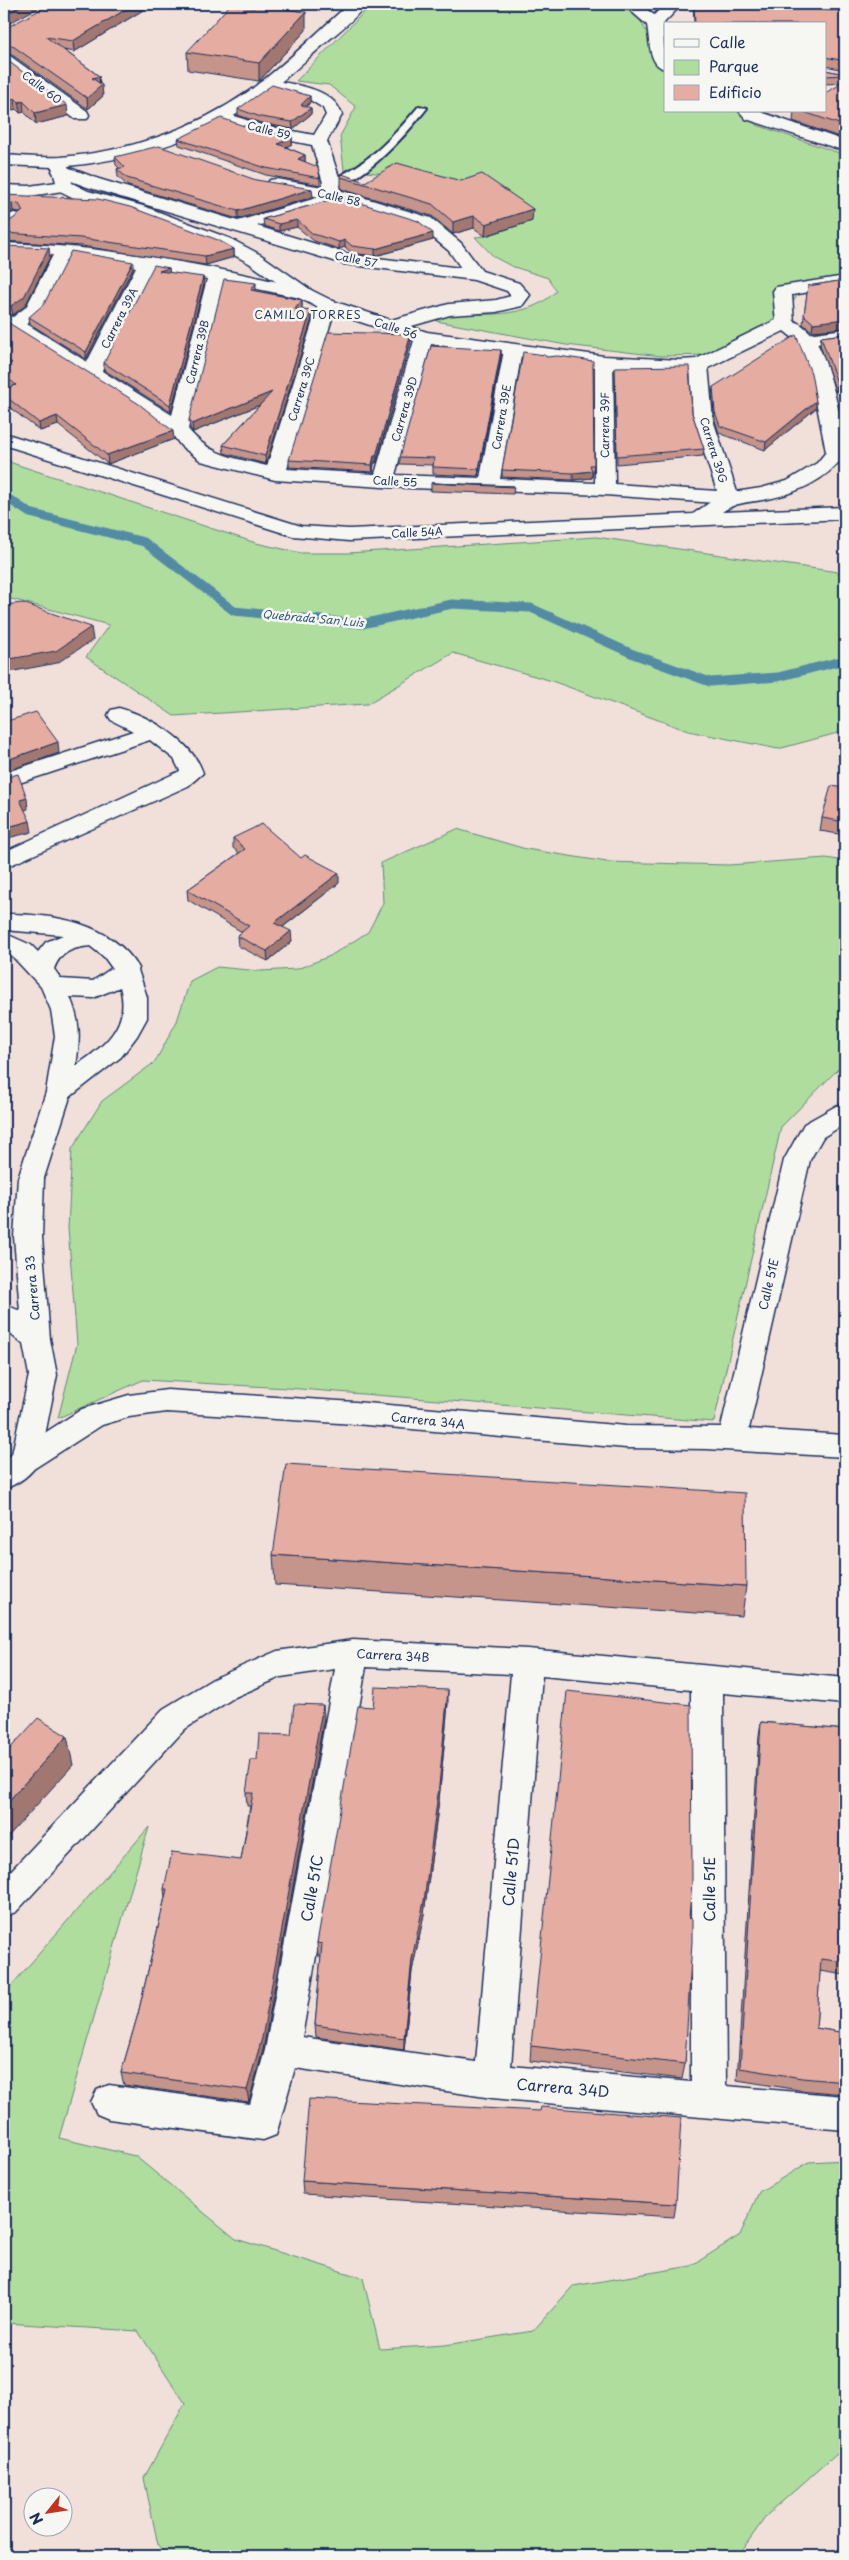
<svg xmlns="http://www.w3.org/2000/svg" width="849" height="2560" viewBox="0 0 849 2560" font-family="'Playpen Sans',sans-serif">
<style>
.green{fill:#aedd9d;stroke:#64867e}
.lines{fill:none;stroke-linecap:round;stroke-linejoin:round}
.stream{stroke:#538ba5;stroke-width:9}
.lane-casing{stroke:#1b2f5e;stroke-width:4}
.street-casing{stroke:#1b2f5e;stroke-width:3}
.secondary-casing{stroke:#1b2f5e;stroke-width:3}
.lane{fill:#f6f6f2;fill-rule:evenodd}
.street{fill:#f6f6f2;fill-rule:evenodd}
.secondary{fill:#f6f6f2;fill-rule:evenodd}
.wall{fill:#c5948a;stroke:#1b2f5e}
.shaded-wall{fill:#a07871;stroke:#1b2f5e}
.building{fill:#e5aca1;stroke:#1b2f5e}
.labels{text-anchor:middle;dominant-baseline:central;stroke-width:5;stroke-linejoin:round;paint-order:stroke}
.far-street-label{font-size:11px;fill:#1b2f5e;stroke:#f6f6f2}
.far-neighbourhood-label{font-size:11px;letter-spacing:1px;fill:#1b2f5e;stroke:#f6f6f2}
.far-water-label{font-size:11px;font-style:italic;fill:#32557c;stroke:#f6f6f2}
.street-label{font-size:12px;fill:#1b2f5e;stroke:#f6f6f2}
.near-street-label{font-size:15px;fill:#1b2f5e;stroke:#f6f6f2}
</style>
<rect width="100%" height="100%" fill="#f1e0da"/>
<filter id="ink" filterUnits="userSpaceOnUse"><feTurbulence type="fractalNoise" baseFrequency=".02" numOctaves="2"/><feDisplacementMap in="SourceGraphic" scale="10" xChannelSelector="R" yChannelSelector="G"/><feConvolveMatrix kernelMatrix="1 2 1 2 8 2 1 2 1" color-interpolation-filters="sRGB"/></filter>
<g filter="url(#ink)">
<path class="green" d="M372 4H631L665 65V111H737L757 125 845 155V279C805 285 799 281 785 323L712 355 661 356 566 345 436 321 438 313C475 314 528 321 556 291L548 278 511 266 494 257 475 237 486 236 532 221 435 201 397 175 344 170 340 136 356 107 329 85 296 81Z
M4 455 12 463 256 543 301 553H348L596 537 845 573V731L778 749 688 731 552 681 453 653 367 704 174 716 86 657 109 625 4 597Z
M457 829 526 849 607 862 729 865 826 858 845 861V1062L781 1127 714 1422 287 1388 143 1380 58 1418 77 1344 68 1228 72 1149 102 1101 155 1062 177 1021 190 981 217 967 260 971 297 969 330 956 368 932 383 903 381 863Z
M149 1827 59 2138 135 2156 236 2239 363 2278 380 2349 445 2345 533 2331 573 2286 691 2266 740 2235 759 2192 809 2162 845 2160V2449L837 2453 767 2515 738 2556H166L158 2545 144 2478 185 2403 138 2331 4 2323V1994Z"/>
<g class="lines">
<path class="stream" d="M4 496 30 513 144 542 234 611 362 624 452 604 531 608 633 654 710 682 778 677 845 660"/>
<defs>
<path id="lane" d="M419 106 427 108C411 129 357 192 328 185V181C367 166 393 137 419 106Z"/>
<path id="street" d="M623 4H640L654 15 665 4H682L663 24 665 69C648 65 650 40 647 25Z
M749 4H765L764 24H748Z
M4 54 10 56 87 111 89 115 87 119H75L4 66Z
M266 79C292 85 333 86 342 115L327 141 341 183 339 190 431 218 461 243 482 271 519 283 530 295 522 306 496 312 450 315 391 332 384 330 382 326 384 322 449 304 496 300 511 296 507 291 474 280 344 264 87 187 55 175 52 171 55 167H67L99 179 238 221 320 197 270 188 267 184 270 180 276 179 323 187V183L312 145 251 133 214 120 212 116 220 111 261 125 314 135 326 115 323 108 307 98 260 87 258 84ZM342 202 419 226 449 251 461 268 352 255 257 226Z
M739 111H758L845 141V151L746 119Z
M64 181 70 182 73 186 70 190 29 196 4 195V185L29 186Z
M14 213 20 214 23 218 10 229 4 230V217Z
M4 243C107 246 211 265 311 290L314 294 311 298 305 299 224 282 188 429C209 456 236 458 267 466L318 305 321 301H333L336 305 287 469 375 474 415 337 417 333H431L433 337 395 475 480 478 504 350 506 346H520L522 350 500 479 595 483V362L597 358H611L613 362 615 484 717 491 693 420 690 365 692 361H706L708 365 713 420 739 498 736 502 729 504 605 495 383 487 275 480 201 461 181 446 171 433 141 411 4 326V315L13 317 26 307 53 255 4 253ZM71 256 136 267 87 362 27 324 43 310ZM153 270 207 279 172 415 102 371Z
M845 276V286L792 295 794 323 792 327H778L776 323 773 291 776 287Z
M845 329V341L806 345 799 343 797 339 799 335Z
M119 708C150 716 193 742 203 773L188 786 4 868V852L180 771 174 759 150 740 4 788V773L133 731 111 720 108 715 111 710Z
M845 1103V1124L823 1137 810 1160 749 1429 845 1435V1457L707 1449 626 1448 355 1424 167 1412 129 1417 102 1425 35 1468 25 1472 15 1468 10 1460 15 1452 82 1409 129 1395 167 1390 355 1402 626 1426 721 1427 784 1160 804 1124 836 1106Z
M353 1640 528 1649 845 1678V1704L723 1693 726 2086 845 2096V2130L492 2098 295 2068 276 2135 263 2140 109 2119 97 2114 91 2102 97 2090 109 2085 250 2104 265 2050 335 1669 281 1677 235 1697 185 1729 16 1912 4 1916V1878L163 1709 213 1679 277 1651ZM366 1667 511 1674 476 2062 302 2037ZM542 1676 691 1690V2082L511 2066Z"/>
<path id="secondary" d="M349 4H366C355 20 336 33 322 46 297 68 273 91 245 109 193 142 129 160 68 166L72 183 88 191 143 206 231 239 261 255 311 290 333 301 427 332 604 356 680 360 696 359 778 319C791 316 808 327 814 338 828 358 845 429 845 454 827 481 793 495 762 500 744 503 737 502 722 512L845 507V519L349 541 293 536 4 445V433L301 526 349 529 693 514 722 494 761 488 787 481 817 463 826 452 812 380 798 342 784 331 706 369 680 372 604 368 424 343 321 309 299 298 249 263 219 247 131 214 76 199 58 190 52 167 4 165V155C23 156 42 158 61 157 127 152 195 129 249 91 285 65 316 33 349 4Z
M4 914C54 914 111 922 139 968L138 970 147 997V1018L137 1036 121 1057 70 1097 44 1178 42 1237 50 1339 57 1375 40 1460C32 1474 18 1484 4 1489V1461L12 1454 29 1375 23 1344 4 1329V1304L20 1311 14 1237 18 1178 46 1092 55 1036 51 1010 41 987 13 957 4 951V933L31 945 38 952 46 942 63 935 4 930ZM90 946 104 957 112 968 93 981 61 979 54 969C60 952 72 948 90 946ZM120 987C131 1026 104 1046 76 1066 80 1039 81 1023 70 997L93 998Z"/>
</defs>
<use href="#lane" class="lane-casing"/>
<use href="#street" class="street-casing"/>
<use href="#secondary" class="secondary-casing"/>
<use href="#lane" class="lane"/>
<use href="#street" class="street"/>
<use href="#secondary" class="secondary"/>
</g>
<path class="wall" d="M153 4 74 52 64 50 99 76 100 84 103 96 88 109 11 54 4 53V29Z
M693 4 845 11V70L825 66V24H694Z
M791 4H845V8Z
M254 8 306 30 259 81 188 70 187 52Z
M4 58 68 116 36 124 24 112 20 113 16 109 7 112 4 109Z
M825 70 845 74V139L793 121 794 111H825L843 83 825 84Z
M310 96V102L307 107 311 108V114L293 129 261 123 238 115V109Z
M250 128 292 137V144L286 147 305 155V162L320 178V185L266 175 179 145 178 139Z
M115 157 256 180 313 197 238 219 128 186 118 177 117 169 119 168 116 165Z
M341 177 365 182 532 221 485 236 474 228 453 234 432 216 341 189Z
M4 195 234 249V257L206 265 82 246 4 241V223L9 222 21 213 20 212 13 211Z
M341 197 433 240 375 256 352 253 345 247 339 249 314 241 297 227 279 231 264 226 263 219Z
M4 246 50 257 25 306 13 315 4 314Z
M133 268 86 359 30 324 29 317Z
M169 268V272L204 284 171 412 104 370V363Z
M845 280V328L812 331 803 324 808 286Z
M256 291 302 300V308L301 310 311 311 312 319 266 464 224 453 223 445 260 405 193 432 190 428 189 420Z
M4 320 174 439 108 464 58 425 40 431 4 403V389L9 387 4 383V366L5 365 4 364Z
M411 334V341L376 463H374L373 472 289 467V460Z
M845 334V384L836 392 820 345 821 337Z
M501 350V358L478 476 433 474V465L400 464V457Z
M546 357 594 465 592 478 573 480 502 477V470Z
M615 367 692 413 704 449 703 456 617 464Z
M713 387 816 408 765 450 719 433 715 420 712 394Z
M431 483 514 486 513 494 431 491Z
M845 788V835L820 831 822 818Z
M233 838 301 858 339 883 283 927 292 941 268 961 238 946 237 936 242 932 188 900 187 890 239 853 233 848Z
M273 1555 746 1586 742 1616 275 1585Z
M448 1703 439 1800 424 1914 412 1971 404 2050 316 2037 315 2025 321 1956H318L317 1943 373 1707Z
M324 1718 263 2050 249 2102 124 2085 121 2073 138 2014 165 1897 164 1889 241 1860 250 1806H247L246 1793 257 1760 291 1735Z
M761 1722 845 1730V1975L820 1971 816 2028 845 2033V2094L799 2090 737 2080 759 1735Z
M689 1918 685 2064 682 2079 530 2061 531 2046Z
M302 2181 676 2204 674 2217 303 2194Z"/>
<path class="shaded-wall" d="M24 4H45L4 26V15Z
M135 4H153L74 52 73 41Z
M306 12V30L259 81V63Z
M99 76 100 87 102 85 103 96 88 109 87 98 92 78Z
M310 96V102L302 112 301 105Z
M15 98 16 109 7 112 6 101Z
M23 101 24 112 20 113 19 102Z
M67 105 68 116 36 124 35 113Z
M311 108V114L293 129 292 122Z
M292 137V144L278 151V144Z
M305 155V162L298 159Z
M312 189 313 197 238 219V211Z
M12 203 13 211 4 215V207Z
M533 209 532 221 485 236 486 224Z
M474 216V228L453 234V222Z
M297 220V227L279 231V224Z
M433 233V240L375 256V249Z
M345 240V247L339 249V242Z
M49 248 50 257 25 306 13 315 11 306Z
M234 249V257L206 265 205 256Z
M133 262V268L86 359V352Z
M169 268 170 275 159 271Z
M203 277 204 284 171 412 170 405Z
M256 283V291L251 290Z
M302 300V308L295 317V309Z
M311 311 312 319 266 464 265 456Z
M845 319V328L812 331 813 323Z
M411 334V341L376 463V456Z
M501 350V358L478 476 479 469Z
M845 377V384L836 392 837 383Z
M272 392V400L193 432 192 424Z
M816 401V408L765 450 766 442Z
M57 416 58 425 40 431 39 423Z
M173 431 174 439 108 464 107 455Z
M374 456V463L373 472 372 465Z
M592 471V478L573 480V473Z
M91 627 93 640 57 663 4 673V660Z
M58 742 59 753 4 772V761Z
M27 798 28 809 22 811 20 800Z
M30 821 32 832 4 839V828Z
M339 873V883L275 933 274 923Z
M291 931 292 941 268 961 267 951Z
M448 1690V1703L439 1800 424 1914 412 1971 404 2050V2038L412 1959Z
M323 1705 324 1718 263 2050 249 2102 247 2090Z
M67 1736 73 1765 4 1841V1806Z"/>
<path class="building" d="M4 4H24L4 15Z
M51 4H135L73 41 46 37 99 76 92 78 102 85 87 98 10 44 4 42V29Z
M694 4H718L845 11V61L825 57V24H695Z
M230 5 254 8 257 5 306 12 259 63 187 52Z
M4 58 67 105 35 113 23 101 19 102 15 98 6 101 4 99Z
M825 70 845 74V75L825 76Z
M845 82V126L801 111H825V93Z
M272 85 310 96 301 105 311 108 292 122 261 117 238 109Z
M221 118 250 128 292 137 278 144 305 155 298 159 318 167 320 178 266 168 178 139Z
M159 146 256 180 312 189 238 211 127 178 117 169 125 167 115 157Z
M397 163 461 181 482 174 533 209 486 224 474 216 453 222 432 204 341 177 342 174 365 182Z
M4 195 98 199 130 207 218 240 234 249 205 256 81 238 4 233V223L9 222 23 211 19 204 12 203 4 207Z
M341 197 418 221 433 233 375 249 352 246 345 240 339 242 313 234 297 220 279 224 263 219Z
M4 246 49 248 24 297 11 306 4 305Z
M71 251 133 262 86 352 29 317 44 304Z
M154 265 169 268 159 271 203 277 170 405 104 363Z
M224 279 256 283 251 290 302 300 295 309 311 311 265 456 223 445 272 392 192 424 189 420Z
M845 280V319L813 323 804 315 808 286Z
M4 320 139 404 173 431 107 455 57 416 39 423 4 395V389L16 385 4 375V366L12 363 4 356Z
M328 332 411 334 376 456H374L372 465 289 460Z
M845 334V377L837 383 821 337Z
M796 335 811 373 816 401 766 442 720 426 715 412 713 387Z
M431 346 501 350 479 469 433 467 434 458 400 457Z
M523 352 545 355 546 357 558 356 593 361 594 465H590L592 471 573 473 502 470Z
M689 366 692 413 704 449 617 456 615 367Z
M431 483 514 486V487Z
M23 603 91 627 56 651 4 660V605Z
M36 712 58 742 4 761V722Z
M18 774 27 798 20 800 30 821 4 828V778Z
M831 786 845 788V822L822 818Z
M262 824 301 858 305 855 339 873 274 923 291 931 267 951 237 936 249 926 187 890 245 849 233 838Z
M286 1464 745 1493 746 1586 273 1555Z
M375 1687 448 1690 439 1786 424 1901 412 1959 404 2038 315 2025 322 1944 317 1943 358 1706 373 1707Z
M567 1691 691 1705 692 1882 689 1918 692 1919V1941L685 2064 531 2046Z
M294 1704 323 1705 262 2038 247 2090 121 2073 138 2014 167 1889H164L172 1852 241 1860 253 1793H246L251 1760H257L259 1734 291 1735Z
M38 1718 67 1736 4 1806V1755Z
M761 1722 845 1730V1962L821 1959 816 2028 845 2033V2082L802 2078 740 2068Z
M309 2099 540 2111 541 2107 681 2118 676 2204 302 2181Z"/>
</g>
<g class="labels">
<g class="far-street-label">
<text transform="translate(42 87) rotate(37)">Calle 60</text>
<text transform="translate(269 130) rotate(14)">Calle 59</text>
<text transform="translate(339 197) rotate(13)">Calle 58</text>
<text transform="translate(356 259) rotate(11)">Calle 57</text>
<text transform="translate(119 318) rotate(-63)">Carrera 39A</text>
<text transform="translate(396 328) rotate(18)">Calle 56</text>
<text transform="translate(197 352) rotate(-76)">Carrera 39B</text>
<text transform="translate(301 389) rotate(-73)">Carrera 39C</text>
<text transform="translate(404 409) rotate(-74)">Carrera 39D</text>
<text transform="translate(501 417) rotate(-80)">Carrera 39E</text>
<text transform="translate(604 425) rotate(-90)">Carrera 39F</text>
<text transform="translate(714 450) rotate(73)">Carrera 39G</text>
<text transform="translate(395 481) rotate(3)">Calle 55</text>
<text transform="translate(417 532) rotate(-3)">Calle 54A</text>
</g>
<g class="far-neighbourhood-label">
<text x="308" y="314">CAMILO TORRES</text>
</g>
<g class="far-water-label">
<text transform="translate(313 618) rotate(5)">Quebrada San Luis</text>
</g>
<g class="street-label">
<text transform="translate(768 1284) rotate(-77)">Calle 51E</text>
<text transform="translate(32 1288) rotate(-95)">Carrera 33</text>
<text transform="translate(428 1420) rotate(6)">Carrera 34A</text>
<text transform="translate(393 1655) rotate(3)">Carrera 34B</text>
</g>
<g class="near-street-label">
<text transform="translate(510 1872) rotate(-85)">Calle 51D</text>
<text transform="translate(311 1888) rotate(-80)">Calle 51C</text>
<text transform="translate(708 1889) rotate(-90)">Calle 51E</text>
<text transform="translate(563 2087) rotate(5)">Carrera 34D</text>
</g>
</g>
<rect width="849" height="2560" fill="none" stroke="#f6f6f2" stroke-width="20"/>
<rect x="10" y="10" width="829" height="2540" fill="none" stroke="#1b2f5e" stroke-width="2" filter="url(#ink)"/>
<rect x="664" y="22" width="162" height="90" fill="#f6f6f2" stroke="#9ea6b7"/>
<rect x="674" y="39" width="25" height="8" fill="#f6f6f2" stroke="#9ea6b7"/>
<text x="709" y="48" font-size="15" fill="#1b2f5e">Calle</text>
<rect x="674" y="60" width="25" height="15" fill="#aedd9d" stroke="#9ea6b7"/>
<text x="709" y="72" font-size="15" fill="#1b2f5e">Parque</text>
<rect x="674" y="85" width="25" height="15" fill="#e5aca1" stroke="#9ea6b7"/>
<text x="709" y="98" font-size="15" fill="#1b2f5e">Edificio</text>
<g transform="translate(48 2512) rotate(240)"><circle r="24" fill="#f6f6f2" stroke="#9ea6b7"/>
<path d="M0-4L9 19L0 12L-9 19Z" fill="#c8321e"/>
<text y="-8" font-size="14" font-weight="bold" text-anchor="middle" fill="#1b2f5e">N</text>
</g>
</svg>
